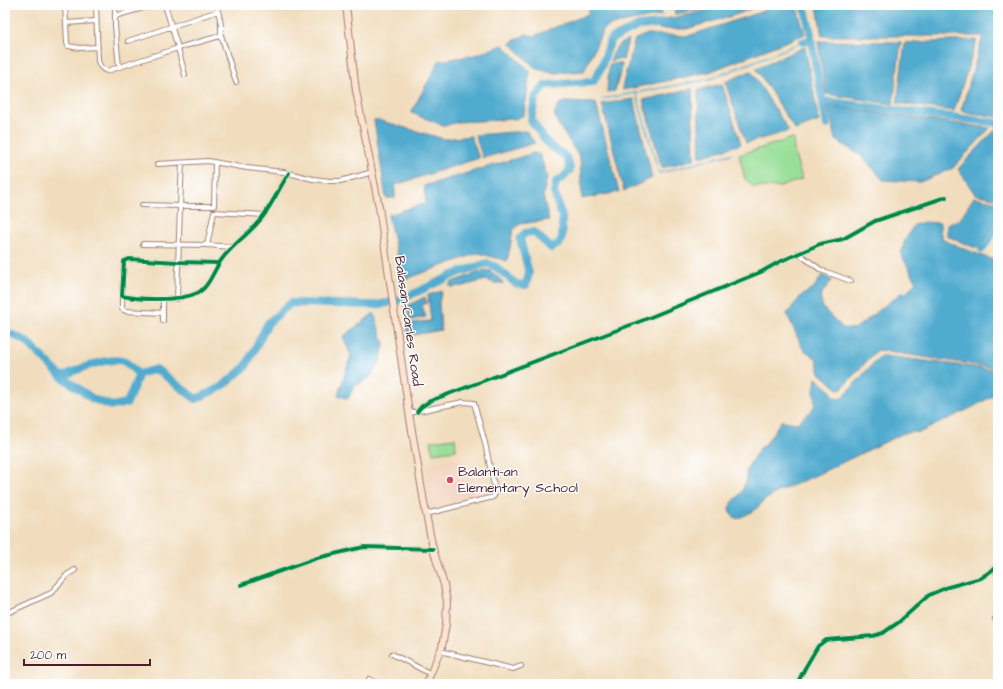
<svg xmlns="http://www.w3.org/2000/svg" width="1003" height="689" viewBox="0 0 1003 689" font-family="'Architects Daughter',sans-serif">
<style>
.built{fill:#f2d4be}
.green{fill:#99df99;stroke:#727f62}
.water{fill:#51abcf;stroke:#4e657d}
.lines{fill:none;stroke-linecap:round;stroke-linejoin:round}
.stream{stroke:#51abcf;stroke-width:1.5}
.river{stroke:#51abcf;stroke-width:8}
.minor-casing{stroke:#9e7e74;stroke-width:6}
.secondary-casing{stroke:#9e7e74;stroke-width:8}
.minor{stroke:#fff;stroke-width:4}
.secondary{stroke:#fde4d1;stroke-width:6}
.cycleway-casing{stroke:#fff;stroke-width:6}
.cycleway{stroke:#00873e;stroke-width:4}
.poi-dot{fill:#d1495b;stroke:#fff;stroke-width:1.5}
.labels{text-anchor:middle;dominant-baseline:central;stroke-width:3;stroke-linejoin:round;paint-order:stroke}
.street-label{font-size:14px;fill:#4a1f2b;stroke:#fff}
.poi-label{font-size:14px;fill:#4a1f2b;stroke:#fff;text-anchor:start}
</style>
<rect width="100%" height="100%" fill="#fff"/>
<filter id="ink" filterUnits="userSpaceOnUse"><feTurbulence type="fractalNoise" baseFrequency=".025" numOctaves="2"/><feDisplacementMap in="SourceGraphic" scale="8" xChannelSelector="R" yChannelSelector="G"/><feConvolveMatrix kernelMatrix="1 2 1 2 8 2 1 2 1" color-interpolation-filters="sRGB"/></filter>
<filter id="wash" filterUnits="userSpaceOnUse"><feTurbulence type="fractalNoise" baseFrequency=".012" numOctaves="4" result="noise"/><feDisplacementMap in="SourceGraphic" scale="16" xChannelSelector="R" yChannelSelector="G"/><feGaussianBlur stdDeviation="0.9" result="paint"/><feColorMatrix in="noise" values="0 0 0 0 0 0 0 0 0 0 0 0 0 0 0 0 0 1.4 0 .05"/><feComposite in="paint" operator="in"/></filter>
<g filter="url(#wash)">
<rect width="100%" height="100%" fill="#f1ddbd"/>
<path class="built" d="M467 456 478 497 430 509 425 464Z"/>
<path class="green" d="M793 138 794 151 802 179 780 187H753L745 179 739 155Z
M455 438 456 450 433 453 431 441Z"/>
<path class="water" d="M589 5H660L662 15 611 25 603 30 584 71 555 73 536 69 510 43 526 34 534 36 588 14Z
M673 5H710L700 10 675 14Z
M720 5H762L732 16 686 29H659L660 20 698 13Z
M776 5H796L805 34 709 72 623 90 622 87 635 39 648 34 688 36 758 13Z
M817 5H998V117L961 111 983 36H822Z
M628 40 623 60 617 59 610 61C614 51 617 44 628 40Z
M977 40 954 111 897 103 905 43Z
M818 41 901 42 893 104 826 94Z
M503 45 530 71 524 115 515 119 507 118 500 120 457 122 445 126 411 113 439 61 475 55Z
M805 47 819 121 795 130 756 68Z
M618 63 622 65 615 91 607 92 609 65Z
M751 71 789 131 746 143 725 82Z
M722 84 741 144 700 157 698 90Z
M692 89 694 159 662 168 643 100Z
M634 99 652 178 624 191 602 104Z
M566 102 596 103 619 192 582 199 580 158 558 124 554 114 559 104Z
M828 106 990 128 953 168 920 182 883 180 864 158 836 140Z
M374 120H378L444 139 471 136 479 158 395 185V198H386Z
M996 129 998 130V199L975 194 958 169Z
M526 131 535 143 483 158 475 135Z
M534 153 540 155 547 177 543 196 549 220 520 224 513 230 510 248 507 261 478 253 403 280 388 215 426 203 424 186Z
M974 197 998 202V219L978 247H973L947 236V224L959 220Z
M924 222 940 223V231L943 240 985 257 998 261V366L990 367 877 350 842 388 838 389 820 373 816 358 803 349 787 314 801 296 813 289 822 275 832 280 820 296 823 308 843 328 855 329 901 293H907L916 281 901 255 905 240 914 225Z
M485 270 491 271 504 283H495L485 280 464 286 452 287 449 285 452 282Z
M442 291 439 302 441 330 408 336 407 327 411 323 431 321 428 295Z
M425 297 427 303 422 305 426 317 411 320 409 317 407 308 409 305Z
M374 313 384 344 380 362 369 378 354 387 348 399 338 395 351 355 343 337Z
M880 356H885L998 370V393L973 407 921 432 904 433 814 476 779 491 765 500 754 511 737 519 733 516 729 509 732 503 741 493 747 479 746 471 751 462 759 449 765 445 781 421 798 423C803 416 808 415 812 410 817 403 814 399 814 392 814 387 816 383 816 378L830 390 833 395 837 399 842 398Z"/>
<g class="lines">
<path class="stream" d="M636 93 659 173 731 154
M602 99 710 79 803 42"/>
<path class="river" d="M811 40 827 125
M803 42 811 40V35L804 5
M823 101 998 123
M982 249 998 225
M5 334H11L26 341 62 377 93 399 112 406 127 403 139 374 156 369 196 399 223 386 246 366 268 323 291 303 375 305 398 301 455 274 487 263 496 267 516 284 526 285 529 273 520 239 525 233 534 232 551 248 559 244 562 237V217L554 192 556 182 563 178 570 170C567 149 559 156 549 144 542 137 537 128 531 120L536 96 546 85 593 82 601 68 611 39 639 26 669 23
M62 377C75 370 111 355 125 362 130 365 134 371 139 374"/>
</g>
</g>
<g filter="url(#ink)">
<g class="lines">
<defs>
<path id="minor" d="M65 5 67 43 68 46 80 48 98 47
M96 5 98 61C100 66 101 69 107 71L178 48 185 75
M115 5V16
M165 5 178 48 220 36C223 28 219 13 216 5
M66 23 96 21
M221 35 236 82
M128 41 218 11
M119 67 115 26V16L146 7 157 5
M157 164 208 161 247 168 284 172 313 179 330 181H340L373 172
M142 205 180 206 182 163
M143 244 207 245
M232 247 207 245 214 212 264 215
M798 253 821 270 851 281
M219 263 177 262 129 259 124 261 122 296C140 300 180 301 197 293 209 288 214 269 222 259 234 243 252 232 264 215 273 202 280 187 289 173
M122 296V309L126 311 163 313
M163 299V321
M177 299 180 206H214L215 163
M417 412 421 407 430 401 641 321 761 272 779 262 820 244 843 239 875 221 946 197
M409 413 463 402 474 403 485 443 495 490V494L493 497 426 514
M998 566 995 568 998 577
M241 585 317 558 364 547 433 549
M5 614 51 593 67 575 75 570
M995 619 998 617
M440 651 513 669 521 666
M392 654 431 674
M369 679 378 684
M467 684 471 683 475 684
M797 684 805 668 818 646 826 640 873 636 883 633 899 622 929 595 948 587 981 578 995 568"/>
<path id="secondary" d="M346 5 356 91 379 207 409 413 426 514 433 549 444 585 447 602 446 624 442 647 426 684"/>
</defs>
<use href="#minor" class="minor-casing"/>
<use href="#secondary" class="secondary-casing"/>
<use href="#minor" class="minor"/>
<use href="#secondary" class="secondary"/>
<defs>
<path id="cycleway" d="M219 263 177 262 129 259 124 261 122 296C140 300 180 301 197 293 209 288 214 269 222 259 234 243 252 232 264 215 273 202 280 187 289 173
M417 412 421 407 430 401 641 321 761 272 779 262 820 244 843 239 875 221 946 197
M241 585 317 558 364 547 433 549
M797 684 805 668 818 646 826 640 873 636 883 633 899 622 929 595 948 587 981 578 995 568"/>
</defs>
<use href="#cycleway" class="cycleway-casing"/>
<use href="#cycleway" class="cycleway"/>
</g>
</g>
<circle class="poi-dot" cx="450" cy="480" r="4"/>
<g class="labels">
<g class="street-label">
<text transform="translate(408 321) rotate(82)">Balasan-Carles Road</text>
</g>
<g class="poi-label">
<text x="458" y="472">Balanti-an<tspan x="458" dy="16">Elementary School</tspan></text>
</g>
</g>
<rect width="1003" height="689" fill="none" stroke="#fff" stroke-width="20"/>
<path d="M24 659v6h126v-6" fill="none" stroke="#4a1f2b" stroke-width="2"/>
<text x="30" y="659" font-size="12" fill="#4a1f2b" stroke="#ffffff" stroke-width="3" paint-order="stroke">200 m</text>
</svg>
